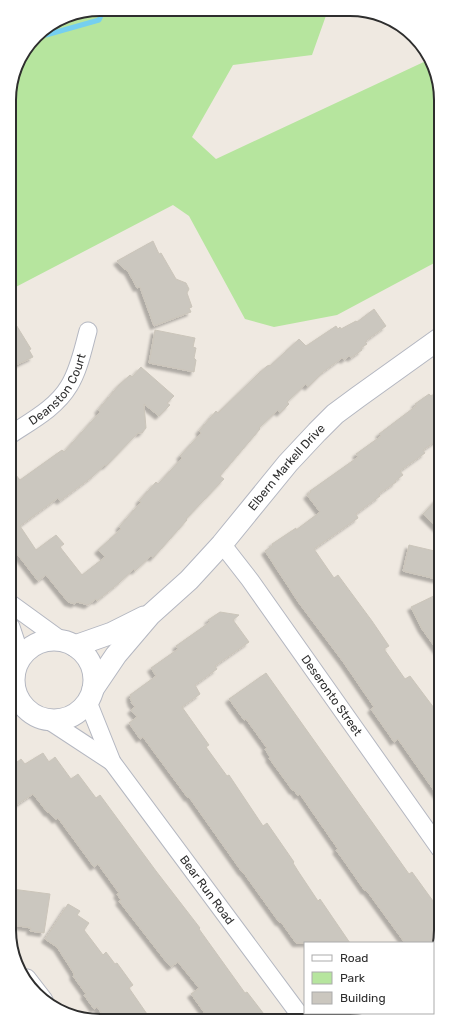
<svg xmlns="http://www.w3.org/2000/svg" width="450" height="1030" viewBox="0 0 450 1030" font-family="Rubik,sans-serif">
<style>
.green{fill:#b6e59e}
.lines{fill:none;stroke-linecap:round;stroke-linejoin:round}
.stream{stroke:#75cff0;stroke-width:5}
.building{fill:#cbc7bf;stroke:#cbc5ba;filter:url(#shadow)}
.minor-casing{stroke:#b4b7c1;stroke-width:19}
.tertiary-casing{stroke:#b4b7c1;stroke-width:23}
.minor{stroke:#fff;stroke-width:17}
.tertiary{stroke:#fff;stroke-width:21}
.labels{text-anchor:middle;dominant-baseline:central;stroke-width:3;stroke-linejoin:round;paint-order:stroke}
.street-label{font-size:12px;fill:#2e2e2e;stroke:#fff}
.rim{fill:none;stroke:#2e2e2e;stroke-width:2}
</style>
<defs>
<filter id="shadow"><feDropShadow dx="-3.5" dy="3.5" stdDeviation="1" flood-color="#0004"/></filter>
</defs>
<rect width="100%" height="100%" fill="#efe9e1"/>
<path class="green" d="M100 9 328 10 312 55 233 65 192 137 216 159 428 60 438 76V261L337 315 274 327 245 319 189 216 173 205 10 290 9 93 18 59 40 32 65 16Z"/>
<g class="lines">
<path class="stream" d="M39 32 46 35 99 20 104 9"/>
</g>
<path class="building" d="M153 241 159 254 161 253 176 279 186 283 189 289 187 293 192 307 189 308 191 312 154 326 140 287 137 288 128 271 123 268 117 261Z
M374 309 386 326 367 340 365 342 367 344 361 348 362 350 351 358 349 356 344 360 342 358 323 372 308 387 306 384 287 402 289 404 280 413 278 410 259 428 260 429 220 476 224 479 186 519 187 520 153 558 151 556 135 571 134 569 119 583 97 601 96 599 88 605 77 602 75 604 68 602 46 575 38 581 11 546 10 468 20 480 62 450 64 452 100 412 98 410 119 385 130 375 132 377 141 367 174 396 167 403 170 405 159 416 144 404 146 428 142 433H138L106 466 105 465 92 477 60 501 58 498 20 526 36 550 56 535 64 544 60 547 82 575 105 557 98 550 121 529 119 527 141 502 139 501 156 482 158 484 182 458 180 456 201 433 199 431 216 411 218 413 259 373 267 366 271 365 299 339 306 346 336 326 338 329 340 327 341 329 356 321 357 322Z
M10 315 31 349 29 350 33 357 10 368Z
M155 330 195 338 193 347 196 348 194 358 196 360 194 372 149 363Z
M439 391V439L423 450 425 453 400 471 403 475 395 481 396 482 379 494 380 496 356 514 358 518 314 549 334 578 338 575 372 621 389 646 384 649 405 679 410 676 440 716V799L398 739 394 742 390 736 371 709 374 707 344 663 299 603 265 551 273 545 272 544 296 528V530L320 512 307 495 311 492 310 491 358 457 356 454 381 436 379 434 416 406 415 404 429 394 431 396Z
M439 497V530L423 514Z
M409 545 439 552 440 580 403 571Z
M440 593V654L422 629 411 607Z
M220 612 239 615 233 620 249 642 215 666 217 669 195 685 200 694 182 707 209 745 206 747 227 776 229 775 263 826 267 823 294 862 293 863 298 871 318 901 320 899 350 943H296L281 922H279L243 872H242L189 797 188 798 143 737 140 739 129 723 137 717 131 710 135 707 131 702H132L130 698 131 697 130 695 156 676 151 668 178 649 176 646 210 622 208 620Z
M266 673 409 874 412 872 441 912V937L438 943H405L370 895 366 890 365 891 342 858 336 850 338 849 320 823 300 794 298 796 294 790 293 791 269 758 270 757 265 749 267 748 246 719 244 720 229 699Z
M43 753 49 762 55 757 71 779 78 774 96 798 100 795 156 871 200 928 199 929 245 993 247 992 267 1018 209 1019 191 994 199 988 178 962 171 967 164 959 119 901 121 900 117 894 119 893 98 864 94 867 58 818 56 820 49 812 48 813 33 794 12 808V766L21 759 25 764Z
M12 889 50 894 44 933 30 931 31 928 12 925Z
M68 904 80 911 77 915 89 923 84 930 103 955 106 952 115 964 117 963 133 985 129 988 147 1014 140 1019H106L97 1007 94 1009 84 995 86 994 73 976 74 975 73 972 57 947 45 939Z"/>
<g class="lines">
<defs>
<g id="minor">
<path id="s1" d="M10 435C31 421 56 408 69 386 79 370 83 349 88 331"/>
<path id="s2" d="M222 544 250 580 440 849"/>
<path d="M11 604 62 641"/>
<path d="M11 627 16 642 15 668"/>
<path id="s3" d="M88 702 112 762 302 1018"/>
<path d="M48 720 112 762"/>
<path d="M27 978 44 1000"/>
</g>
<g id="tertiary">
<circle cx="54" cy="680" r="40"/>
<path d="M75 646 112 633 144 617"/>
<path id="s4" d="M93 689 116 655 150 615 189 580 222 544 288 463 317 432 335 414 358 397 439 339"/>
</g>
</defs>
<use href="#minor" class="minor-casing"/>
<use href="#tertiary" class="tertiary-casing"/>
<use href="#minor" class="minor"/>
<use href="#tertiary" class="tertiary"/>
</g>
<g class="labels">
<g class="street-label">
<text stroke="none"><textPath href="#s1" startOffset="68">Deanston Court</textPath></text>
<text stroke="none"><textPath href="#s4" startOffset="295">Elbern Markell Drive</textPath></text>
<text stroke="none"><textPath href="#s2" startOffset="187">Deseronto Street</textPath></text>
<text stroke="none"><textPath href="#s3" startOffset="224">Bear Run Road</textPath></text>
</g>
</g>
<path d="M0 0H450V1030H0ZM100 16H350A84 84 0 0 1 434 100V930A84 84 0 0 1 350 1014H100A84 84 0 0 1 16 930V100A84 84 0 0 1 100 16Z" fill="#fff" fill-rule="evenodd"/>
<path class="rim" d="M100 16H350A84 84 0 0 1 434 100V930A84 84 0 0 1 350 1014H100A84 84 0 0 1 16 930V100A84 84 0 0 1 100 16Z"/>
<rect x="304" y="942" width="130" height="72" fill="#ffffff" stroke="#ababab"/>
<rect x="312" y="955" width="20" height="6" fill="#ffffff" stroke="#ababab"/>
<text x="340" y="962" font-size="12" fill="#2e2e2e">Road</text>
<rect x="312" y="972" width="20" height="12" fill="#b6e59e" stroke="#ababab"/>
<text x="340" y="982" font-size="12" fill="#2e2e2e">Park</text>
<rect x="312" y="992" width="20" height="12" fill="#cbc7bf" stroke="#ababab"/>
<text x="340" y="1002" font-size="12" fill="#2e2e2e">Building</text>
</svg>
